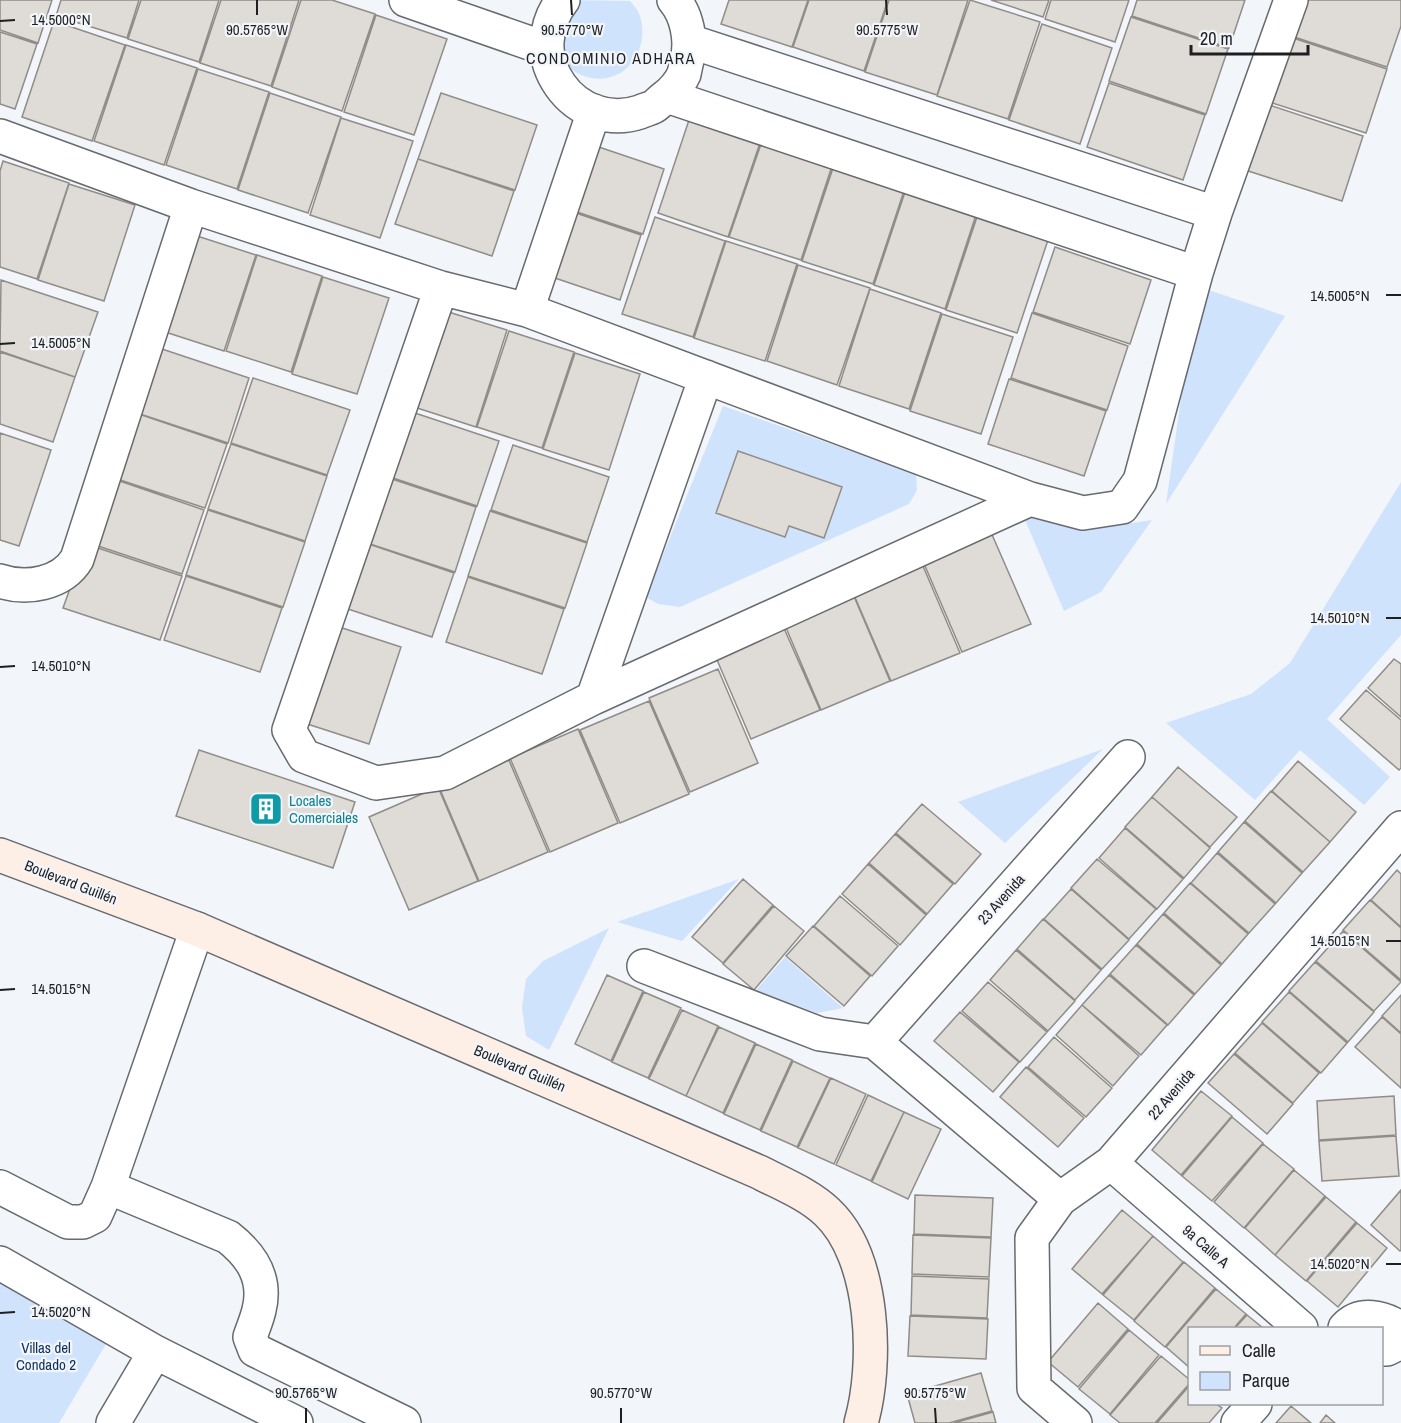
<svg xmlns="http://www.w3.org/2000/svg" width="1401" height="1423" viewBox="0 0 1401 1423" font-family="'Archivo Narrow',sans-serif">
<style>
.green{fill:#d0e3fd}
.building{fill:#dfdbd7;stroke:#908d89;stroke-width:1.5}
.lines{fill:none;stroke-linecap:round;stroke-linejoin:round}
.minor-casing{stroke:#676a6e;stroke-width:36}
.secondary-casing{stroke:#676a6e;stroke-width:36}
.minor{stroke:#fff;stroke-width:33}
.secondary{stroke:#fdefe5;stroke-width:33}
.ticks{fill:none;stroke:#1e1f21;stroke-width:2}
.labels{text-anchor:middle;dominant-baseline:central;stroke-width:4.5;stroke-linejoin:round;paint-order:stroke}
.culture-label{font-size:15px;fill:#0d838f;stroke:#f2f5f9;text-anchor:start}
.street-label{font-size:15px;fill:#1e1f21;stroke:#f2f5f9}
.park-label{font-size:15px;fill:#0c305e;stroke:#f2f5f9}
.neighbourhood-label{font-size:16px;letter-spacing:1.5px;fill:#1e1f21;stroke:#f2f5f9}
.ticks-label{font-size:15px;text-anchor:middle;fill:#1e1f21;stroke:#f2f5f9;stroke-width:4.5;stroke-linejoin:round;paint-order:stroke}
</style>
<rect width="100%" height="100%" fill="#f2f5f9"/>
<path class="green" d="M567 0 630 1C634 6 638 10 640 16 651 52 622 89 584 76 575 73 569 67 562 61Z
M1197 286 1285 316 1166 504Z
M723 406 916 474 917 490 909 504 680 607 658 604 646 597Z
M1401 482V635L1327 719 1390 777 1364 805 1300 750 1255 800 1166 723 1251 694 1290 663Z
M1022 513 1077 517 1100 528 1152 520 1101 592 1064 611Z
M1103 749 1005 843 958 802Z
M739 879 682 941 617 922Z
M609 928 549 1050 526 1036 522 1008 526 979 543 961Z
M785 957 843 1008 817 1013 756 990Z
M0 1275 109 1339 59 1423H0Z"/>
<path class="building" d="M0 0H52L38 43 0 30Z
M61 0H139L127 38 56 16Z
M141 0H219L199 62 128 39Z
M221 0H299L271 86 200 63Z
M301 0H332L375 14 342 111 272 87Z
M729 0H808L792 47 721 24Z
M809 0H888L864 71 793 47Z
M889 0H968L937 95 865 72Z
M970 0 1040 22 1008 119 937 96Z
M991 0H1049L1043 17Z
M1051 0H1129L1115 42 1045 19Z
M1137 0H1245L1229 48 1132 16Z
M1302 0H1401V26L1387 67 1291 36Z
M376 15 447 39 414 135 344 112Z
M1131 17 1228 49 1206 114 1109 81Z
M54 21 125 45 92 141 22 117Z
M1042 24 1112 48 1080 144 1009 120Z
M0 32 37 44 15 109 0 104Z
M1290 37 1387 69 1366 133 1269 102Z
M126 45 197 68 164 165 94 141Z
M198 69 269 92 237 189 166 165Z
M1109 83 1205 115 1183 180 1087 147Z
M270 93 341 117 308 213 238 190Z
M441 93 537 125 515 190 418 159Z
M1266 104 1363 136 1342 201 1245 170Z
M690 117 761 140 728 237 658 213Z
M341 118 413 141 380 238 310 215Z
M762 141 833 163 801 260 729 237Z
M587 143 664 169 643 234 565 208Z
M418 159 514 191 492 256 395 224Z
M3 161 69 183 37 279 0 267V171Z
M834 165 905 188 873 284 802 261Z
M69 184 135 205 104 301 38 280Z
M906 189 977 212 945 309 874 285Z
M564 209 641 235 620 300 543 274Z
M978 214 1049 237 1017 333 946 310Z
M655 217 725 241 693 337 622 314Z
M191 234 256 255 224 351 159 330Z
M726 241 797 264 765 361 694 338Z
M1055 247 1151 280 1130 344 1033 312Z
M257 255 322 276 291 372 226 351Z
M798 265 870 288 837 385 767 361Z
M323 277 389 298 357 394 292 374Z
M1 280 98 312 75 377 0 351Z
M870 289 941 313 909 409 839 386Z
M442 310 507 330 476 427 411 406Z
M1032 313 1128 346 1107 410 1011 378Z
M942 314 1013 337 981 434 910 411Z
M509 331 574 352 542 448 477 427Z
M153 346 249 378 228 443 131 411Z
M0 352 75 377 53 442 0 424Z
M575 353 640 374 609 470 543 449Z
M253 378 350 410 327 475 231 443Z
M1009 379 1106 411 1084 476 988 444Z
M403 409 499 441 477 506 381 474Z
M130 411 227 444 205 508 108 476Z
M0 433 51 450 19 546 0 540Z
M231 444 327 476 305 541 208 509Z
M513 445 609 477 587 542 491 510Z
M738 451 842 487 824 538 789 526 785 537 716 513Z
M380 475 476 507 455 572 358 540Z
M108 477 204 510 182 574 86 542Z
M208 510 305 542 283 607 186 575Z
M490 511 587 543 565 608 468 576Z
M990 530 1031 624 962 652 922 559Z
M357 540 454 573 432 637 336 605Z
M86 544 182 576 160 640 63 608Z
M920 559 960 653 891 681 851 588Z
M186 576 282 608 260 672 164 640Z
M468 577 564 609 542 674 446 642Z
M850 587 890 681 821 710 781 616Z
M779 617 820 710 751 739 711 646Z
M330 624 401 647 369 744 298 721Z
M1394 659 1401 664V717L1368 688Z
M718 669 758 763 690 792 649 698Z
M1366 690 1401 720V768L1399 770 1340 719Z
M649 701 689 794 620 823 580 730Z
M578 729 618 823 550 852 510 758Z
M199 750 355 802 333 868 176 816Z
M508 758 548 852 479 881 439 787Z
M1298 761 1356 812 1330 842 1272 791Z
M1178 767 1237 817 1210 847 1152 797Z
M438 787 478 881 409 910 369 817Z
M1271 791 1330 842 1303 872 1245 821Z
M1152 797 1210 848 1184 878 1125 827Z
M922 804 981 854 955 884 896 833Z
M1244 822 1302 873 1276 903 1218 852Z
M1125 828 1183 879 1157 909 1099 858Z
M895 834 953 884 927 914 869 863Z
M1217 853 1275 904 1249 933 1191 883Z
M1097 859 1156 909 1129 939 1071 888Z
M868 864 926 915 900 945 842 894Z
M1397 870 1401 874V927L1371 900Z
M743 879 773 905 723 963 692 937Z
M1190 883 1248 934 1222 964 1164 913Z
M1071 889 1129 940 1102 969 1044 919Z
M840 896 898 946 872 976 814 926Z
M1370 900 1401 928V980L1343 930Z
M774 906 804 931 754 990 723 964Z
M1163 914 1221 965 1195 994 1137 944Z
M1043 919 1101 970 1075 1000 1017 949Z
M813 926 870 976 844 1006 786 956Z
M1343 931 1401 982 1374 1011 1316 961Z
M1136 945 1194 995 1168 1025 1110 974Z
M1016 950 1075 1001 1048 1031 990 980Z
M1315 962 1374 1012 1348 1042 1289 991Z
M607 975 643 991 611 1061 575 1044Z
M1109 975 1167 1025 1141 1055 1082 1005Z
M988 982 1047 1032 1020 1062 962 1011Z
M644 992 681 1008 648 1078 612 1062Z
M1289 992 1347 1043 1321 1073 1262 1022Z
M1401 995V1033L1382 1016Z
M1082 1005 1139 1056 1113 1086 1056 1035Z
M682 1010 718 1026 686 1096 649 1079Z
M960 1012 1019 1062 993 1092 934 1041Z
M1382 1017 1401 1034V1088L1355 1047Z
M1262 1023 1319 1073 1293 1103 1235 1053Z
M719 1027 755 1043 723 1113 686 1096Z
M1054 1037 1112 1088 1086 1117 1028 1067Z
M756 1044 792 1060 760 1130 724 1114Z
M1234 1054 1293 1104 1267 1134 1208 1083Z
M793 1061 830 1078 797 1147 761 1131Z
M1026 1067 1084 1118 1058 1147 1000 1097Z
M831 1078 866 1094 834 1164 798 1148Z
M1201 1091 1232 1116 1181 1175 1152 1150Z
M868 1095 904 1112 871 1181 836 1165Z
M1394 1096 1396 1135 1319 1140 1317 1101Z
M904 1112 941 1129 908 1199 872 1182Z
M1232 1117 1263 1143 1212 1201 1182 1176Z
M1396 1136 1399 1176 1322 1181 1319 1141Z
M1263 1144 1294 1169 1244 1228 1214 1202Z
M1294 1170 1325 1196 1275 1255 1245 1228Z
M1401 1190V1250L1400 1251 1371 1225Z
M915 1195 993 1198 991 1237 914 1234Z
M1326 1197 1356 1222 1306 1281 1275 1255Z
M1122 1210 1153 1236 1102 1294 1072 1269Z
M1357 1223 1387 1248 1338 1307 1307 1281Z
M913 1235 991 1238 989 1277 912 1274Z
M1153 1236 1183 1262 1134 1320 1103 1295Z
M1184 1262 1215 1288 1165 1347 1134 1321Z
M912 1276 989 1279 987 1318 911 1315Z
M1216 1289 1246 1314 1234 1328H1190V1368L1166 1347Z
M1098 1303 1128 1329 1078 1387 1048 1362Z
M1247 1315 1263 1328H1235Z
M910 1316 988 1319 986 1359 908 1356Z
M1129 1330 1159 1355 1110 1414 1079 1389Z
M1161 1356 1190 1380V1383L1155 1423H1120L1110 1415Z
M981 1373 992 1411 949 1423H915L907 1394Z
M1190 1385V1404H1216L1222 1408 1209 1423H1157Z
M1291 1406 1311 1423H1276Z
M993 1412 996 1423H954Z
M1326 1415 1335 1423H1320Z"/>
<g class="lines">
<defs>
<path id="minor" d="M406 0 547 49
M563 0C553 12 548 26 547 42 546 58 551 72 560 85 578 111 610 122 640 112 644 110 649 109 653 107 657 105 660 101 664 98 672 92 680 83 684 74 685 69 686 64 687 60 692 41 687 15 674 0
M689 41 1215 213
M667 96 1196 273
M0 136 191 206 441 288 527 310 1030 499 1083 513 1122 507 1140 481 1196 273 1215 213 1291 0
M441 288 289 730 304 756 376 783 445 773 593 698 1030 499
M527 310 594 111
M0 581C26 590 62 584 77 559L191 206
M593 698 706 377
M197 929 108 1187 228 1237C251 1255 267 1278 259 1310 257 1319 253 1328 250 1337L255 1350 404 1423
M644 966 820 1034 875 1042 1060 1199
M875 1042 1128 757
M1111 1163 1301 1328
M0 1187 68 1222H83L95 1216 108 1187
M0 1263 155 1352 296 1423
M1345 1328C1360 1311 1384 1317 1401 1329
M1382 1349H1387L1401 1342
M113 1423 155 1352
M1075 1423 1034 1388 1032 1238 1060 1199 1111 1163 1401 828
M1238 1423 1255 1404"/>
<path id="secondary" d="M0 855 197 929 759 1172C782 1184 808 1194 827 1212 875 1257 878 1364 861 1423"/>
</defs>
<use href="#minor" class="minor-casing"/>
<use href="#secondary" class="secondary-casing"/>
<use href="#minor" class="minor"/>
<use href="#secondary" class="secondary"/>
</g>
<path class="ticks" d="M257 0V15M571 0 572 15M886 0 887 15M0 21 15 20M1386 295H1401M0 344 15 343M1386 618H1401M0 667 15 666M1386 941H1401M0 990 15 989M1386 1264H1401M0 1313 15 1312M306 1408V1423M621 1408V1423M935 1408 936 1423"/>
<defs>
<symbol id="building-square" viewBox="-11 -11 22 22"><rect x="-9" y="-9" width="18" height="18" rx="4" fill="#0f9aa8" stroke="#f2f5f9"/><path d="M-4-6H4V6H1V3H-1V6H-4ZM-2.5-4.3h1.7v1.8h-1.7ZM.8-4.3h1.7v1.8H.8ZM-2.5-1h1.7V.8h-1.7ZM.8-1h1.7V.8H.8Z" fill="#fff"/></symbol>
</defs>
<g fill-rule="evenodd">
<use href="#building-square" x="247" y="790" width="38" height="38"/>
</g>
<g class="labels">
<g class="culture-label">
<text x="289" y="800">Locales<tspan x="289" dy="17">Comerciales</tspan></text>
</g>
<g class="street-label">
<text transform="translate(71 882) rotate(21)">Boulevard Guillén</text>
<text transform="translate(1001 899) rotate(-48)">23 Avenida</text>
<text transform="translate(520 1068) rotate(23)">Boulevard Guillén</text>
<text transform="translate(1171 1094) rotate(-49)">22 Avenida</text>
<text transform="translate(1206 1246) rotate(41)">9a Calle A</text>
</g>
<g class="park-label">
<text x="46" y="1347">Villas del<tspan x="46" dy="17">Condado 2</tspan></text>
</g>
<g class="neighbourhood-label">
<text x="611" y="58">CONDOMINIO ADHARA</text>
</g>
</g>
<g class="ticks-label">
<text x="61" y="25">14.5000°N</text>
<text x="257" y="35">90.5765°W</text>
<text x="572" y="35">90.5770°W</text>
<text x="887" y="35">90.5775°W</text>
<text x="1340" y="301">14.5005°N</text>
<text x="61" y="348">14.5005°N</text>
<text x="1340" y="623">14.5010°N</text>
<text x="61" y="671">14.5010°N</text>
<text x="1340" y="946">14.5015°N</text>
<text x="61" y="994">14.5015°N</text>
<text x="1340" y="1269">14.5020°N</text>
<text x="61" y="1317">14.5020°N</text>
<text x="306" y="1398">90.5765°W</text>
<text x="621" y="1398">90.5770°W</text>
<text x="935" y="1398">90.5775°W</text>
</g>
<rect x="1188" y="1327" width="195" height="78" fill="#f2f5f9" stroke="#9d9fa3" stroke-width="1.5"/>
<rect x="1200" y="1346" width="30" height="9" fill="#fdefe5" stroke="#9d9fa3" stroke-width="1.5"/>
<text x="1242" y="1357" font-size="18" fill="#1e1f21">Calle</text>
<rect x="1200" y="1372" width="30" height="18" fill="#d0e3fd" stroke="#9d9fa3" stroke-width="1.5"/>
<text x="1242" y="1387" font-size="18" fill="#1e1f21">Parque</text>
<path d="M1191 45v9h117v-9" fill="none" stroke="#1e1f21" stroke-width="3"/>
<text x="1200" y="45" font-size="18" fill="#1e1f21" stroke="#f2f5f9" stroke-width="4.5" paint-order="stroke">20 m</text>
</svg>
